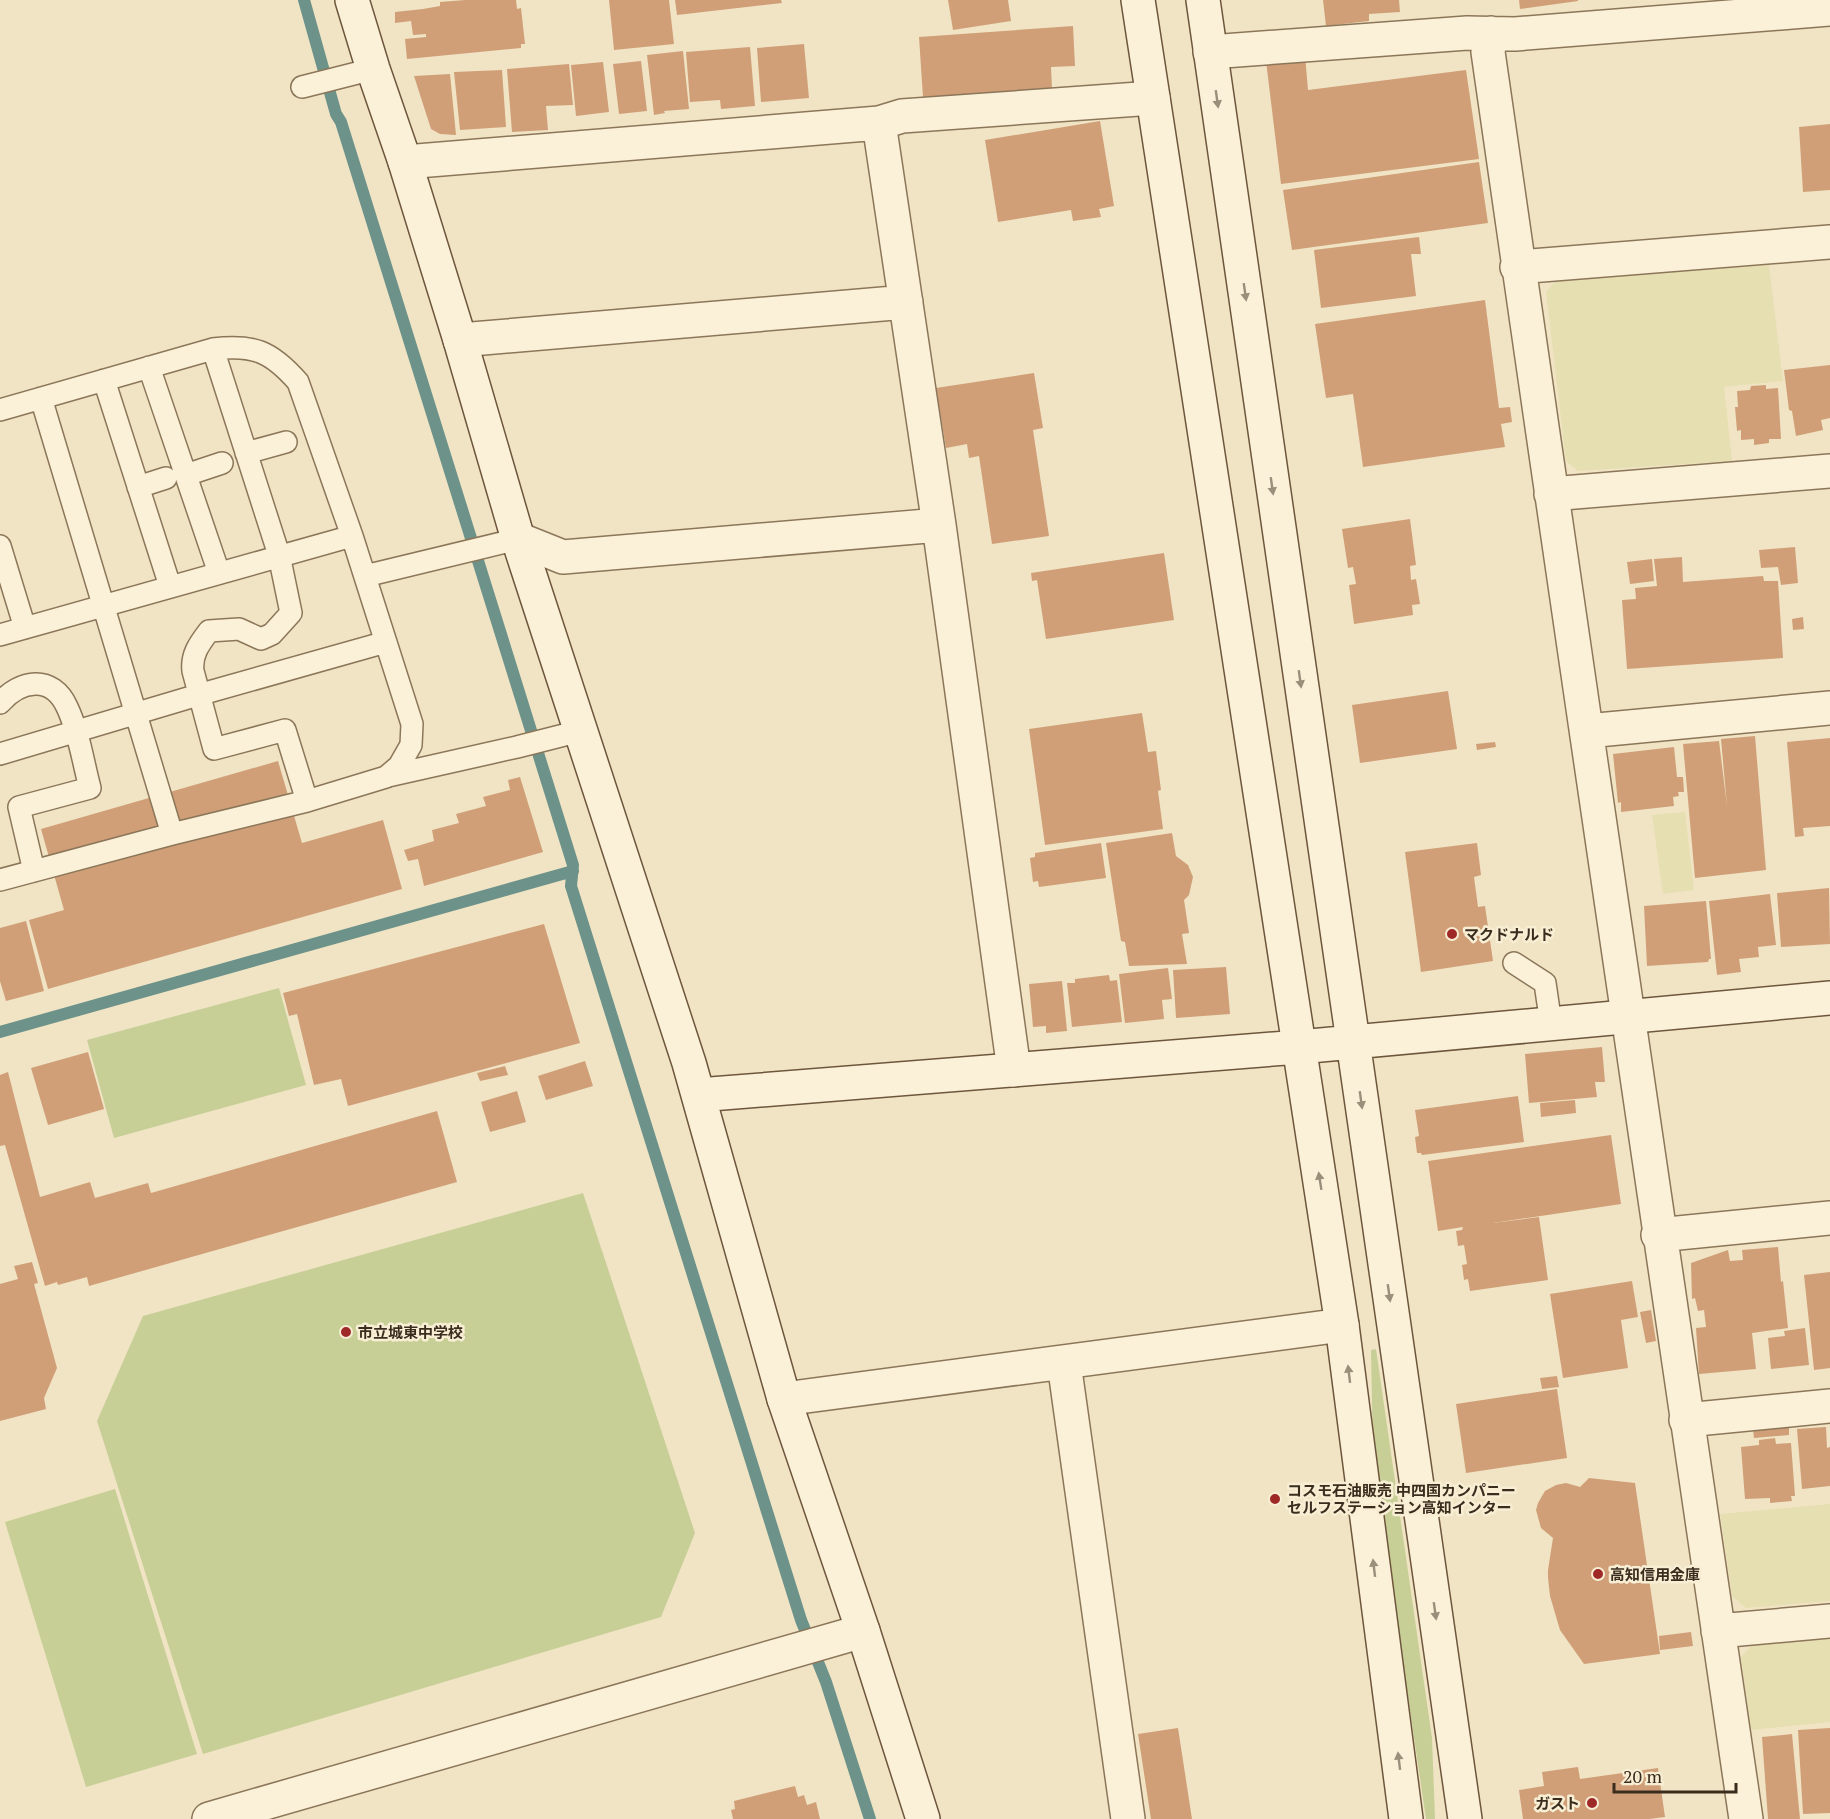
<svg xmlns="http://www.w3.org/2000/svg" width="1830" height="1819" viewBox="0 0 1830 1819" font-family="'PT Serif','Noto Sans JP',serif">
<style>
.farmland{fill:#e6dfb1}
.green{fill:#c7cf97}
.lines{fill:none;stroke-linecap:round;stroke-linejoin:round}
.stream{stroke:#6c928a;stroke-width:12}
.building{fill:#d09f78}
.lane-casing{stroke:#8c7659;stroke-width:24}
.street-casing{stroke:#8c7659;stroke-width:36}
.secondary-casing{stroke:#6e563d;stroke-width:36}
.lane{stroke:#faf1d8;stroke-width:21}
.street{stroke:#faf1d8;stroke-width:33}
.secondary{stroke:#faf1d8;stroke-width:33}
.oneway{fill:#9a8f7b}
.poi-dot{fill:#9e2927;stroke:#f7eed4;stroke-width:2}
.labels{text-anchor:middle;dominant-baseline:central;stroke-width:5;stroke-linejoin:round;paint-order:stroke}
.poi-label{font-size:15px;font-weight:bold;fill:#3b2d1e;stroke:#f7eed4;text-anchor:start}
</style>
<rect width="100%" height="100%" fill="#f0e4c4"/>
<path class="farmland" d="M1769 265 1783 381 1724 387 1732 461 1578 471 1566 461 1546 292 1556 280Z
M1685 812 1694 890 1663 894 1652 815Z
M1830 1504V1601L1746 1608 1732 1596 1720 1514Z
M1830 1638V1722L1751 1730 1741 1657 1752 1645Z"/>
<path class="green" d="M279 988 306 1085 114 1138 87 1040Z
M583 1193 695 1533 661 1617 203 1754 97 1421 143 1316Z
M1376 1349 1432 1738 1435 1819H1426L1373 1459 1371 1350Z
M115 1489 197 1754 86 1787 5 1522Z"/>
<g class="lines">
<path class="stream" d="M304 0 336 114 341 122 573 865 571 886 801 1620 826 1682 870 1819
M0 1032 573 871"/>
</g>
<path class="building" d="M465 0H516L517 9 521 8 525 44H521V48L407 59 405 39 426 37V34L413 35 411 21 395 23V12L423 9 440 6V2Z
M609 0H669L674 44 614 50Z
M675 0H781L782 3 677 15Z
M948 0H1008L1011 21 953 30Z
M1323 0H1399L1400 12 1369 14V21L1326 26Z
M1519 0H1578V1L1520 9Z
M1073 26 1075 66 1051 67 1052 89 923 97 919 37Z
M804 44 809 98 761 102 757 48Z
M750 47 755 106 721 109 720 100 690 102 686 52Z
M683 51 689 109 664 111 665 113 654 115 647 55Z
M1305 55 1308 90 1466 70 1479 159 1281 184 1266 61Z
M641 61 647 111 619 114 613 64Z
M603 62 609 112 576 116 571 65Z
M569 64 573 105 546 106 548 130 512 132 507 69Z
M502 70 506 127 460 130 454 72Z
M450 74 456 135 440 134 431 129 414 76Z
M1100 121 1114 206 1099 209 1101 217 1073 221 1071 210 998 222 985 140Z
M1830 124V190L1803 192 1799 127Z
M1479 162 1488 223 1292 250 1283 190Z
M1419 237 1421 254H1411L1416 296 1321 308 1314 250Z
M1485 300 1499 408 1510 407 1512 422 1501 424 1505 447 1363 467 1353 394 1326 398 1315 324Z
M1830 365V418L1821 420 1823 430 1796 436 1792 411 1789 410 1784 370Z
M1034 373 1043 428 1033 430 1049 536 992 544 979 456 969 458 967 444 946 448 936 388Z
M1766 385V389L1778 388 1781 439H1769V443L1754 445V439L1741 440V430L1737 431 1735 407H1738L1737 391 1750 390 1751 386Z
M1410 519 1416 565 1410 566 1411 580 1416 579 1420 604 1412 605 1413 615 1354 624 1349 585 1356 584 1353 567 1348 568 1342 529Z
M1795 547 1798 583 1781 585 1778 567 1761 568 1759 550Z
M1164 553 1174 620 1046 639 1037 580 1032 581 1031 573Z
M1682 557 1683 582 1763 576 1764 581H1778L1783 658 1627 669 1622 600 1636 599 1635 588 1657 586 1654 559Z
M1652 559 1654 581 1630 584 1627 562Z
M1803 617 1804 629 1793 630 1792 619Z
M1448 691 1457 749 1360 763 1352 705Z
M1142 713 1148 752 1156 751 1161 790 1158 791 1163 829 1045 845 1029 729Z
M1755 736 1766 870 1695 878 1683 744 1719 741 1727 806 1721 739Z
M1830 738V826L1803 828 1804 836 1795 837 1787 742Z
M1495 742 1496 747 1477 750 1476 744Z
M1674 747 1677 777H1683L1684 792H1678L1679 796 1673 797 1674 806 1621 812V802L1618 803 1613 754Z
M278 761 302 843 383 820 402 889 48 989 29 920 64 910 41 829Z
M520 777 543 852 424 886 418 859 408 861 404 850 434 841 432 830 459 823 456 814 486 806 483 797 510 790 508 780Z
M1172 833 1176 856 1188 865 1193 877 1189 895 1184 900 1189 933 1182 934 1187 964 1129 966 1125 942 1121 941 1106 843Z
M1101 843 1106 878 1039 887 1038 881 1033 882 1030 858 1035 857V853Z
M1477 843 1481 875 1474 877 1478 907 1485 906 1493 961 1421 972 1405 852Z
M1829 888 1830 944 1781 947 1777 893Z
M1770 894 1776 945 1758 947 1759 957 1739 959 1741 972 1717 975 1709 901Z
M1706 901 1711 959H1709L1708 962 1647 966 1644 906Z
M26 921 44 991 6 1001 0 981V928Z
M544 924 580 1043 348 1106 341 1079 314 1085 297 1014 289 1016 283 993Z
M1226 967 1230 1014 1176 1018 1173 970Z
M1168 968 1172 999 1162 1000 1164 1019 1125 1023 1119 974Z
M1109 975 1110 981 1117 980 1122 1022 1072 1027 1067 983H1075V979Z
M1062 981 1067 1031 1046 1033V1026L1033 1027 1029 984Z
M1602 1047 1605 1082H1595L1597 1097 1529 1103 1525 1054Z
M88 1052 104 1109 48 1125 31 1068Z
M585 1061 593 1086 546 1100 538 1076Z
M505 1066 508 1075 480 1081 477 1073Z
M8 1072 40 1197 90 1182 95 1198 148 1183 151 1193 437 1111 457 1182 89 1286 87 1277 58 1285 57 1282 45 1286 5 1145 0 1146V1075Z
M517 1091 526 1122 490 1132 481 1102Z
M1518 1096 1524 1142 1422 1155 1421 1153H1417L1415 1137 1419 1136 1415 1110Z
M1575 1100 1576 1113 1541 1117 1540 1103Z
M1611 1135 1621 1204 1493 1223 1539 1217 1548 1280 1470 1291 1468 1279 1464 1280 1462 1265 1467 1264 1464 1245 1458 1246 1456 1231 1462 1230 1463 1227 1438 1231 1428 1161Z
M1778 1247 1781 1282 1783 1281 1788 1328 1752 1333 1756 1369 1699 1374 1696 1328 1706 1327 1704 1310 1698 1311 1695 1298 1692 1299 1691 1263 1728 1250 1730 1261 1743 1260 1742 1250Z
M32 1262 38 1283 34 1284 57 1368 44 1398 46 1409 0 1421V1284L18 1279 14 1266Z
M1830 1272V1368L1814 1370 1804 1275Z
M1632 1281 1638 1317 1621 1320 1628 1368 1563 1378 1550 1294Z
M1651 1310 1656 1341 1646 1343 1640 1312Z
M1805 1328 1809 1365 1771 1369 1768 1338 1785 1336 1784 1331Z
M1557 1376 1559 1387 1542 1389 1540 1378Z
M1557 1389 1567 1458 1466 1473 1456 1404Z
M1789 1427V1435L1754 1438 1753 1430Z
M1826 1427 1827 1448 1830 1447V1486L1802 1489 1797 1429Z
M1775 1438 1776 1444 1791 1443 1795 1496H1791L1792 1501 1770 1503V1498L1745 1499 1741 1447 1759 1445V1440Z
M1589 1478 1635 1483 1660 1654 1584 1664 1560 1630 1550 1596 1548 1578V1570L1553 1538 1541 1528 1536 1510 1538 1503 1545 1491 1556 1485 1566 1483 1580 1487Z
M1691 1632 1693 1646 1660 1650 1659 1636Z
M1178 1728 1192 1819H1151L1138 1734Z
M1830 1728V1813L1803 1814 1798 1730Z
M1792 1734 1800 1819H1768L1762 1737Z
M1578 1767 1580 1779 1658 1768 1665 1817 1649 1819H1523L1519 1790 1544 1786 1542 1772Z
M795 1786 798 1797 804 1795 807 1805 816 1802 820 1819H733L731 1810 735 1809 734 1801Z"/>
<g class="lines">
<defs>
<path id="lane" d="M302 87 373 69
M213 349 279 555 291 613 272 634 261 639 239 629 209 631C199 644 191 655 193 671L214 749 285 730 307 801
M149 367 219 573
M104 380 170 586
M41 398 172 834
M0 410 213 349C253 344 271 351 298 382L352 536 412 724 411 745 399 766 386 777 307 801 172 834 0 880
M246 453 286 442
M186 475 222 463
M138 487 166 478
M0 546 25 628
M365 576 518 539
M0 635 352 536
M0 703C20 680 52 674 67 707 79 732 83 762 90 788L19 807 34 871
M0 754 198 695 386 642
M388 776 517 747 580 731
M1514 963 1545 983 1551 1024"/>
<path id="street" d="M1491 33 1488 52C1519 280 1555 508 1587 736 1639 1097 1691 1458 1746 1819
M1210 52 1467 33 1515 34 1830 9
M879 123 939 525 1014 1070
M405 162 879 123 902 116 1153 98
M1517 267 1830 242
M460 340 906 302
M1551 494 1830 471
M518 539 563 557 939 525
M1587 731 1830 708
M1658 1235 1830 1218
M1064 1363 1128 1819
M784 1399 1342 1325
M1686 1420 1830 1406
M1718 1631 1830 1621
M209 1819 863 1631"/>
<path id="secondary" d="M352 0 373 69 405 162 460 340 518 539 689 1063 784 1399 863 1631 923 1819
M1138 0 1342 1325 1406 1819
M1203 0 1465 1819
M698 1095 1299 1047 1830 998"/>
</defs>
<use href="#lane" class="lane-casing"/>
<use href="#street" class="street-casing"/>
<use href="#secondary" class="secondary-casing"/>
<use href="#lane" class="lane"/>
<use href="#street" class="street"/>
<use href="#secondary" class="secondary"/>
</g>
<defs><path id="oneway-solid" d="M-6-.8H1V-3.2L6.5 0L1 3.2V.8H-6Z" transform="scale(1.5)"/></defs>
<g class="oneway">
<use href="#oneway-solid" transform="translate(1217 99) rotate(82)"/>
<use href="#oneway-solid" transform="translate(1245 292) rotate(82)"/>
<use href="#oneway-solid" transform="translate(1272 486) rotate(82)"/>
<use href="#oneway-solid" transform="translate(1300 679) rotate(82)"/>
<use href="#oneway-solid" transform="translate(1361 1100) rotate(82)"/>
<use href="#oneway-solid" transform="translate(1320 1181) rotate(-99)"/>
<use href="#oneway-solid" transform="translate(1389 1293) rotate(82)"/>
<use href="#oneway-solid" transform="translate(1349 1374) rotate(-97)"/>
<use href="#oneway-solid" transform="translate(1374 1568) rotate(-97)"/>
<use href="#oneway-solid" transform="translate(1435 1611) rotate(82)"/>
<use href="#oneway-solid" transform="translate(1399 1761) rotate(-97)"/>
</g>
<g class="poi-dot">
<circle cx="1452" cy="934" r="6"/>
<circle cx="346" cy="1332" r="6"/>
<circle cx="1275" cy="1499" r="6"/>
<circle cx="1598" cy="1574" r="6"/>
<circle cx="1592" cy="1803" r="6"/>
</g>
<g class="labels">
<g class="poi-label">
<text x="1464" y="934">マクドナルド</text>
<text x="358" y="1332">市立城東中学校</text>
<text x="1287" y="1490">コスモ石油販売 中四国カンパニー<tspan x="1287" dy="17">セルフステーション高知インター</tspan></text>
<text x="1610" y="1574">高知信用金庫</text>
<text x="1580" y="1803" text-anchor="end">ガスト</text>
</g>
</g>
<path d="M1614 1783v9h122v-9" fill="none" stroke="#3b2d1e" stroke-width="3"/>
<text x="1623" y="1783" font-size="18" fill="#3b2d1e" stroke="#f7eed4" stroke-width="4.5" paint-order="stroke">20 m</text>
</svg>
